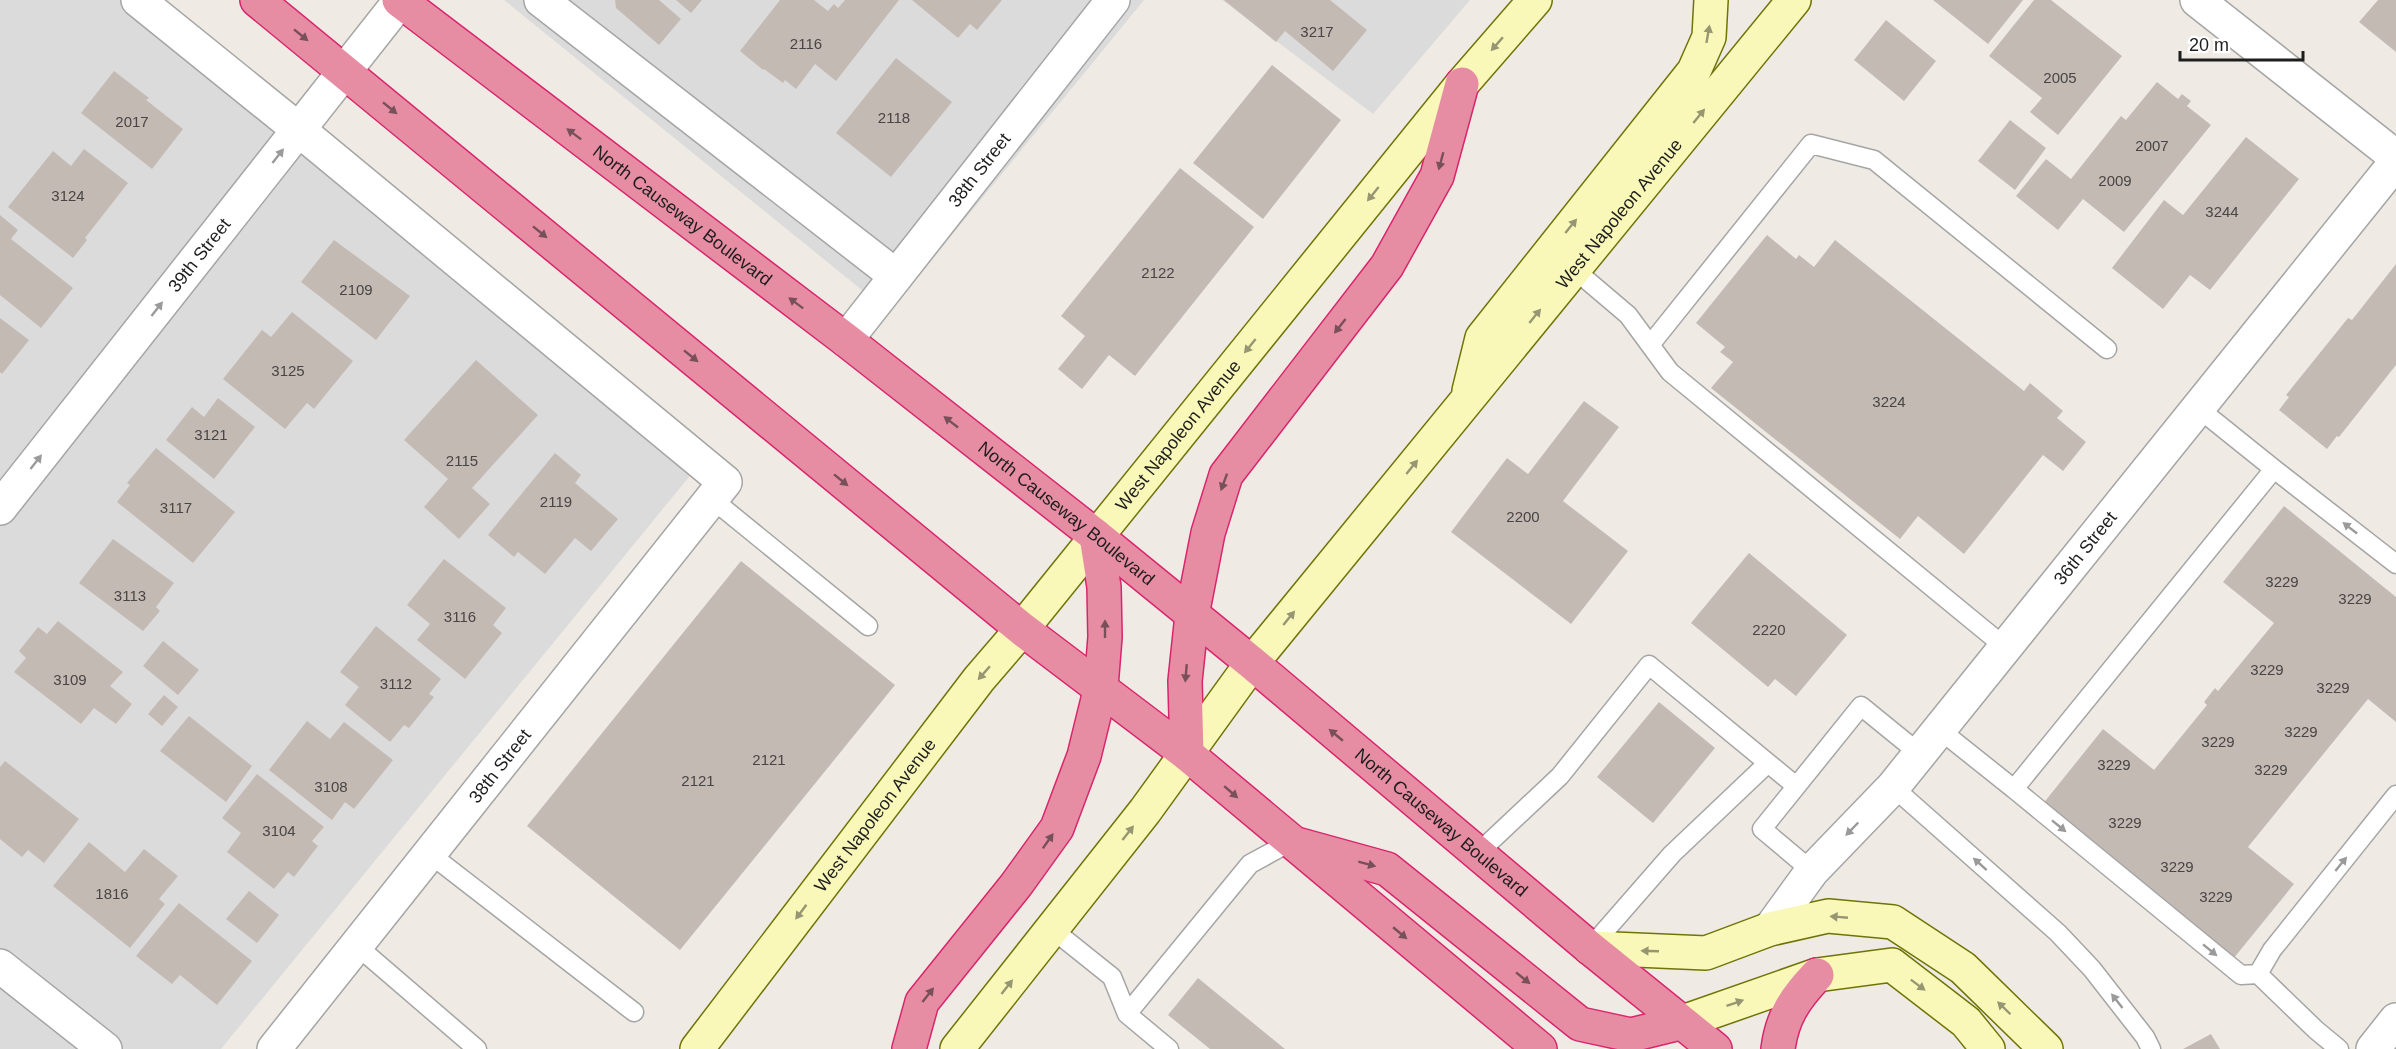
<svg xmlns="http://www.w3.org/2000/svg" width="2396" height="1049" viewBox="0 0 2396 1049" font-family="Arial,sans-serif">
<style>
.residential{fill:#dcdbdb}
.building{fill:#c4bab4}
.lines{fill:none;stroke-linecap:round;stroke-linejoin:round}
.lane-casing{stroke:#a5a5a5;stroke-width:21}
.street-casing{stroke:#a5a5a5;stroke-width:36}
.secondary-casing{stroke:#6f7406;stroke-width:36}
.highway-casing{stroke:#d8266e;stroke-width:36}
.lane{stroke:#fff;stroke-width:18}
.street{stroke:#fff;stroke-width:33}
.secondary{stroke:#f9f8b9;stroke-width:33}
.highway{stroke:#e68da3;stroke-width:33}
.oneway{fill:#969673}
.oneway2{fill:#78505a}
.oneway3{fill:#9a9a9a}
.labels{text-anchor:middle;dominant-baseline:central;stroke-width:4.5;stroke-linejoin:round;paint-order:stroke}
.number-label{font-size:15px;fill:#484544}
.street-label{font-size:18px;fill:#1e1e1e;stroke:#fff}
</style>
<rect width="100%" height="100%" fill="#efebe4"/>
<path class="residential" d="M0 0H151L711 450 221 1049H0Z
M504 0H1144L889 312Z
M1222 0H1470L1373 114Z"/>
<path class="building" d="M615 0H659L681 19 659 45 616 8Z
M676 0H702L691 13Z
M780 0H814L828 11 834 4 838 8 845 0H899L836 81 815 64 796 89 785 80 783 83 764 69 763 70 740 51Z
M912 0H1002L977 30 970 24 958 38Z
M1224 0H1330L1367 30 1333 71 1285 31 1276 42Z
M1933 0H2023L1988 44Z
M2034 0H2051L2122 56 2058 135 2030 112 2042 98 1989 56Z
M2378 0H2396V52L2359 22Z
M1886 20 1936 61 1904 101 1854 60Z
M896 58 952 102 891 177 836 133Z
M1272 65 1341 120 1263 219 1193 163Z
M114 71 149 98 146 100 183 129 152 169 81 113Z
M2157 82 2178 99 2182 94 2191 101 2187 106 2211 125 2124 232 2083 199 2058 230 2016 196 2046 159 2071 179 2121 116 2126 120Z
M2010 120 2046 148 2015 190 1978 161Z
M2246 137 2299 179 2210 290 2190 275 2163 309 2112 268 2164 200 2183 215Z
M84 149 128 183 85 238 87 240 73 258 8 207 53 151 71 166Z
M1180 168 1254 227 1135 376 1109 355 1082 389 1058 369 1085 336 1061 316Z
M0 215 18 230 11 239 73 288 41 328 0 295Z
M1767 235 1796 259 1799 255 1814 267 1835 240 2024 391 2030 383 2063 411 2057 418 2086 442 2063 471 2043 455 1964 554 1918 516 1900 539 1711 388 1733 362 1720 352 1725 347 1696 323Z
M334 240 410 296 376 340 301 282Z
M2396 264V365L2339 437 2337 436 2327 449 2279 410 2289 397 2286 395 2348 318 2352 320Z
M292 312 353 361 314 409 307 403 285 429 223 379 262 330 271 337Z
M0 318 29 340 2 374 0 372Z
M476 360 538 415 472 488 490 504 459 539 424 507 448 479 404 440Z
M218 398 255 427 214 479 166 440 192 407 204 417Z
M1584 401 1619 427 1563 501 1628 551 1571 624 1451 532 1507 458 1528 474Z
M156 448 235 512 193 563 117 502 130 485 127 483Z
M555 453 581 475 575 483 618 519 591 551 575 538 545 574 518 552 514 557 488 535Z
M2284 506 2396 597V722L2368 699 2248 847 2294 884 2233 959 2042 805 2103 729 2154 770 2207 705 2204 702 2215 688 2218 691 2274 623 2223 582Z
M113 539 174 583 156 607 160 611 143 631 79 583Z
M1749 553 1847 635 1796 696 1775 679 1768 687 1691 623Z
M444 559 506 608 493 625 502 633 465 679 417 640 430 624 407 605Z
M741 561 895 685 680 950 527 826Z
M58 621 123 672 110 686 132 704 116 724 94 708 81 724 14 672 26 658 19 651 38 627 47 634Z
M376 626 441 679 429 694 434 697 409 728 404 725 390 742 345 705 359 687 340 672Z
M163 641 199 670 178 695 143 666Z
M164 695 178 707 162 726 148 714Z
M1659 702 1715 748 1653 823 1597 777Z
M189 716 252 766 226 802 160 751Z
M307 721 330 739 344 722 393 760 354 809 345 802 332 820 269 770Z
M5 761 79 819 44 863 28 850 22 857 0 839V767Z
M257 774 324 827 312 841 318 846 294 877 288 872 274 889 227 852 241 833 222 818Z
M89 842 125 872 144 849 178 876 159 899 165 904 130 948 53 886Z
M249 891 279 915 257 943 226 919Z
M179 903 252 961 217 1005 180 975 172 984 136 956Z
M1198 978 1285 1049H1210L1168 1015Z
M2211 1034 2220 1049H2183Z"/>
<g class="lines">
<defs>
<path id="lane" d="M1569 265 1628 315 1670 372 2005 647
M1650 345 1811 144 1874 160 2107 349
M2274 469 2396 564
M712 499 868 626
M1940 730 2014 789 2274 469 2198 408
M1893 787 2058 933 2092 969 2145 1037 2151 1049
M2014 789 2241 975 2258 974 2272 950 2396 795
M430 854 634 1012
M1477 854 1560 776 1649 665 1796 786
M1812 871 1762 829 1861 706 1920 754
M1052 929 1112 977 1127 1014 1169 1049
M356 945 477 1049
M1590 948 1672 854 1768 763
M2258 974 2316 1030 2339 1049
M1127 1014 1250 864 1290 842"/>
<g id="street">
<path d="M138 0 299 130 725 482 274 1049"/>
<path d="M541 0 896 276"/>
<path d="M2197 0 2396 157"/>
<path id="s1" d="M846 340 1113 0"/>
<path id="s2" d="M0 508 400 1"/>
<path id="s3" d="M1770 929 1812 871 1893 787 2396 162"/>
<path d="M0 966 105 1049"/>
<path d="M2373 1049 2396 1020"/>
</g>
<g id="secondary">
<path d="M1469 391 1482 338 1694 71 1709 37 1711 0"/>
<path d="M1590 948 1706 953 1770 929 1828 916 1893 922 1963 968 2046 1049"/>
<path d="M1680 1023 1817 975 1892 965 1966 1022 1988 1049"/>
<path id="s4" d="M697 1049 979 679 1022 629 1462 84 1535 0"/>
<path id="s5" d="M957 1049 1145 811 1252 663 1794 0"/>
</g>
<g id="highway">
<path d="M257 0 1022 629 1187 754 1540 1049"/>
<path id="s6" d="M399 0 846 340 1096 536 1252 663 1590 948 1715 1049"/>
<path d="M1187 754 1185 681 1192 615 1208 533 1226 475 1387 266 1437 176 1462 84"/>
<path d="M1300 845 1387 869 1580 1024 1631 1035 1680 1023"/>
<path d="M909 1049 922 1002 1016 885 1057 828 1084 756 1101 687 1105 637 1104 587 1096 536"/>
<path d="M1778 1049C1782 1017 1795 998 1817 975"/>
</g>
</defs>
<use href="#lane" class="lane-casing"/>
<use href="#street" class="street-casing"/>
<use href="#secondary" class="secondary-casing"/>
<use href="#highway" class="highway-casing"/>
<use href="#lane" class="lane"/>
<use href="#street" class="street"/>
<use href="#secondary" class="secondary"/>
<use href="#highway" class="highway"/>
</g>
<defs><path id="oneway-solid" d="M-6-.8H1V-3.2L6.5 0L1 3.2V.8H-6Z" transform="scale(1.5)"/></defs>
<g class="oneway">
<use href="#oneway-solid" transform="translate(1708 34) rotate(-80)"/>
<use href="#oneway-solid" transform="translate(1497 44) rotate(131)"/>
<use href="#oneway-solid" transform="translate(1699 116) rotate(-51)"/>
<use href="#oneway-solid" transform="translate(1373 194) rotate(129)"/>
<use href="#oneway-solid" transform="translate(1571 226) rotate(-51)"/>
<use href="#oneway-solid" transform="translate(1535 316) rotate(-51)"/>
<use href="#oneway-solid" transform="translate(1250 346) rotate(129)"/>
<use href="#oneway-solid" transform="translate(1412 467) rotate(-51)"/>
<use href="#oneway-solid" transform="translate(1289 618) rotate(-51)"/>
<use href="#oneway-solid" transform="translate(984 673) rotate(131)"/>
<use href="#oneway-solid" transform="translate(1128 833) rotate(-52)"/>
<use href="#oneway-solid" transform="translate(801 912) rotate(127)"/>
<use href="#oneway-solid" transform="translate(1839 917) rotate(-175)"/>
<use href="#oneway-solid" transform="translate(1650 951) rotate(-178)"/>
<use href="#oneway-solid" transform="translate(1918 985) rotate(37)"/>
<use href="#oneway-solid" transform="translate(1007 987) rotate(-52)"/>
<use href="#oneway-solid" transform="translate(1735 1003) rotate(-19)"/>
<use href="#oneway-solid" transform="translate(2004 1008) rotate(-136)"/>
</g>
<g class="oneway2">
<use href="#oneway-solid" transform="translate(301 35) rotate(39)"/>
<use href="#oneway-solid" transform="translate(390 108) rotate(39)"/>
<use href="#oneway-solid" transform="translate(574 134) rotate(-143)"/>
<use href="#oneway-solid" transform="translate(1441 161) rotate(105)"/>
<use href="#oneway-solid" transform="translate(540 232) rotate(39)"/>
<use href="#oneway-solid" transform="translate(796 303) rotate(-143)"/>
<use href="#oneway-solid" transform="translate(1340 326) rotate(128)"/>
<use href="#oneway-solid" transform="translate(691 356) rotate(39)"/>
<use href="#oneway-solid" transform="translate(951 422) rotate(-142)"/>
<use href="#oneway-solid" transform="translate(841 480) rotate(39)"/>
<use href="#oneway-solid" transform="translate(1224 482) rotate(110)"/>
<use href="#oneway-solid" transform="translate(1105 629) rotate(-90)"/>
<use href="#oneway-solid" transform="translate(1186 673) rotate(95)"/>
<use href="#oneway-solid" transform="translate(1336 735) rotate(-140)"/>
<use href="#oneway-solid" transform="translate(1231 792) rotate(41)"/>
<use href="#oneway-solid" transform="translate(1048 841) rotate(-55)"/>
<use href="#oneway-solid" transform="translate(1367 864) rotate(15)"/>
<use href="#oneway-solid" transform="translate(1400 933) rotate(40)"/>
<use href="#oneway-solid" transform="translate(1523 978) rotate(39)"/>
<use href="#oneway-solid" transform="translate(928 995) rotate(-52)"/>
</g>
<g class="oneway3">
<use href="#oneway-solid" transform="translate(278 156) rotate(-52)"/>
<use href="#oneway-solid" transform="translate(157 309) rotate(-52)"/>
<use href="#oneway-solid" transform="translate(36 462) rotate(-52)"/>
<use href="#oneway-solid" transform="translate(2350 528) rotate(-142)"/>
<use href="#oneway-solid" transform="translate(2059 826) rotate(39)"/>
<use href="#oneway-solid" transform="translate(1852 829) rotate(134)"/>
<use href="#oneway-solid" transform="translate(1980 864) rotate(-138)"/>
<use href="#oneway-solid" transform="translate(2341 864) rotate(-51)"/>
<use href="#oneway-solid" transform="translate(2210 950) rotate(39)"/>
<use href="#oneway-solid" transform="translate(2117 1001) rotate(-128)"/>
</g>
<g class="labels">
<g class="number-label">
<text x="1317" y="31">3217</text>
<text x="806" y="43">2116</text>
<text x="2060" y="77">2005</text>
<text x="894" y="117">2118</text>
<text x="132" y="121">2017</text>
<text x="2152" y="145">2007</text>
<text x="2115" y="180">2009</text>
<text x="68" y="195">3124</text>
<text x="2222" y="211">3244</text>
<text x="1158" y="272">2122</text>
<text x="356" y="289">2109</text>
<text x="288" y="370">3125</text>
<text x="1889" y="401">3224</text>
<text x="211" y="434">3121</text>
<text x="462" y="460">2115</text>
<text x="556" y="501">2119</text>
<text x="176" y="507">3117</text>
<text x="1523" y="516">2200</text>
<text x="2282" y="581">3229</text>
<text x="130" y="595">3113</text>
<text x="2355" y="598">3229</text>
<text x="460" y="616">3116</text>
<text x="1769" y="629">2220</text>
<text x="2267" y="669">3229</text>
<text x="70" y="679">3109</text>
<text x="396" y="683">3112</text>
<text x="2333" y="687">3229</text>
<text x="2301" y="731">3229</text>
<text x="2218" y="741">3229</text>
<text x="769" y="759">2121</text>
<text x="2114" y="764">3229</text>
<text x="2271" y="769">3229</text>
<text x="698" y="780">2121</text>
<text x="331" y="786">3108</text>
<text x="2125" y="822">3229</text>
<text x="279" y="830">3104</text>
<text x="2177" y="866">3229</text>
<text x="112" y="893">1816</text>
<text x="2216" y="896">3229</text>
</g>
<g class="street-label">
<text stroke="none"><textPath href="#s1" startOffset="216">38th Street</textPath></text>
<text stroke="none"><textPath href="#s5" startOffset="1066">West Napoleon Avenue</textPath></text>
<text stroke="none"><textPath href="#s6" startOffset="356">North Causeway Boulevard</textPath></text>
<text stroke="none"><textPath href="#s2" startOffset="322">39th Street</textPath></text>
<text stroke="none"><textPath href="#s4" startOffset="780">West Napoleon Avenue</textPath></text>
<text stroke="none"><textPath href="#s6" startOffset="842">North Causeway Boulevard</textPath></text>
<text stroke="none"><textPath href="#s3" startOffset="495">36th Street</textPath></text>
<text transform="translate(500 766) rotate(-52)">38th Street</text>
<text stroke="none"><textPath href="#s4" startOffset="294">West Napoleon Avenue</textPath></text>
<text stroke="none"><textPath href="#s6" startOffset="1328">North Causeway Boulevard</textPath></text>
</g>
</g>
<path d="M2180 51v9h123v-9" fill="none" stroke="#1e1e1e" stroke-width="3"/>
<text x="2189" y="51" font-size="18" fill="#1e1e1e" stroke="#ffffff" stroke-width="4.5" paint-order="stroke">20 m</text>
</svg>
